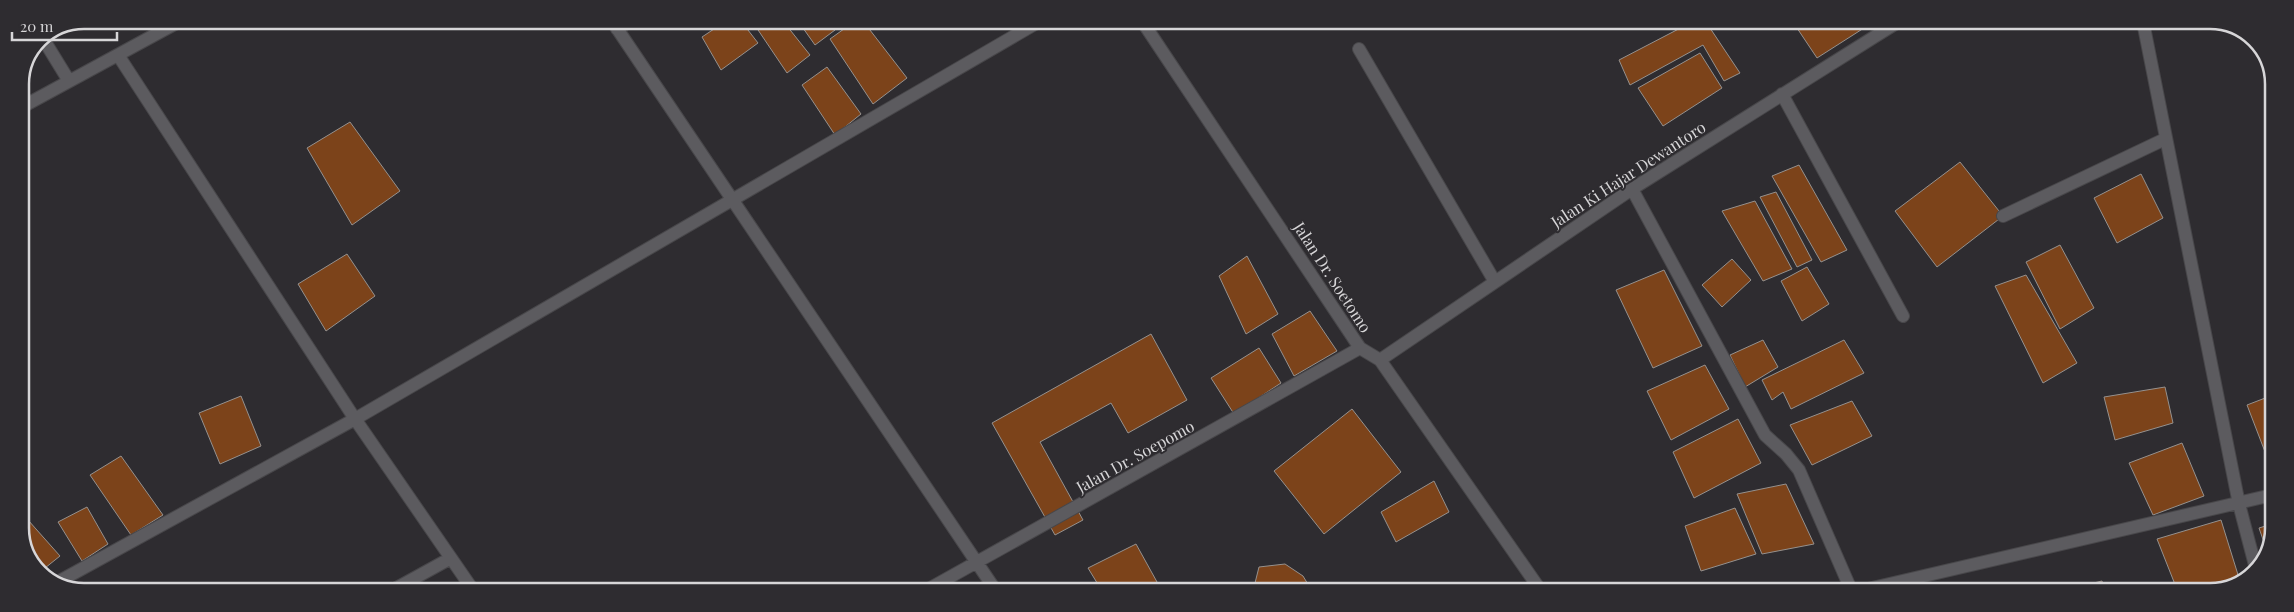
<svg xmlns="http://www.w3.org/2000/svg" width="2294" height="612" viewBox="0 0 2294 612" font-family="'Playfair Display',serif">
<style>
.building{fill:#7c431a;stroke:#95918e}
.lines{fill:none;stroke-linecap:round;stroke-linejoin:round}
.minor-casing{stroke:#48474a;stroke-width:14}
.minor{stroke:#5c5b5f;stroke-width:12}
.labels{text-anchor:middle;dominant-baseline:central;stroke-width:4;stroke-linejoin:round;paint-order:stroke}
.street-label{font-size:16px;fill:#d7d6d8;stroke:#2e2c30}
.rim{fill:none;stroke:#d7d6d8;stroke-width:2.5}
</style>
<rect width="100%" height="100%" fill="#2e2c30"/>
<path class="building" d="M726 21H741L758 43 721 70 702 37Z
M752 21H783L810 55 787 73Z
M798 21H829L835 30 815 45Z
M855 21H863L907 78 873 104 830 39Z
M1692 22H1706L1740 73 1724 81 1703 45 1630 85 1619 60Z
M1793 22H1860L1864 28 1817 58Z
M1700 53 1722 88 1663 126 1638 88Z
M827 67 861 114 835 135 802 85Z
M350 122 400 191 352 225 307 148Z
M1960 162 2003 216 1937 267 1895 211Z
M1799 165 1847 250 1821 262 1772 176Z
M2141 174 2163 218 2117 243 2094 198Z
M1776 192 1812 260 1797 267 1760 197Z
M1755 201 1792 269 1763 281 1722 211Z
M2060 245 2094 308 2060 329 2026 262Z
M347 254 375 296 326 331 298 284Z
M1247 256 1278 314 1246 334 1219 276Z
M1732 259 1751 280 1722 307 1702 285Z
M1807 267 1829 304 1802 321 1781 281Z
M1664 270 1702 346 1653 368 1616 290Z
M2026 275 2077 363 2043 383 1995 286Z
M1310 311 1337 351 1294 376 1272 334Z
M1151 334 1187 400 1128 433 1111 403 1040 442 1083 520 1055 535 992 423Z
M1763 340 1778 367 1745 387 1730 355Z
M1844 340 1864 373 1791 409 1783 392 1772 400 1762 380Z
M1259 348 1281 383 1234 414 1211 378Z
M1705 365 1729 409 1671 440 1647 391Z
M2165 387 2173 423 2115 440 2104 397Z
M2273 395 2272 470 2247 405Z
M241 396 261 446 220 464 199 413Z
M1852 401 1872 436 1812 465 1790 425Z
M1352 409 1401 472 1324 534 1274 471Z
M1738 419 1761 463 1694 498 1673 452Z
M2182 443 2204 496 2153 515 2129 463Z
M121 456 163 515 131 535 90 475Z
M1434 481 1449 512 1396 542 1381 512Z
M1786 484 1814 544 1762 554 1737 494Z
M87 507 108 544 82 561 58 522Z
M1735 508 1756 554 1701 571 1685 526Z
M20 511 60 556 40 572 36 570 20 532Z
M2221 520 2239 578 2178 592 2157 539Z
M2272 524V544L2267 551 2259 528Z
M1136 544 1162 591H1102L1088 568Z
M1285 564 1303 576 1312 591H1253L1259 567Z
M2102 581 2105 592H2056Z
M1993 584 1996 592 1951 591Z
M2007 585 2048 586 2050 592H2009Z"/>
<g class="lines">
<defs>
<path id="minor" d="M612 21 996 591
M1142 21 1360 348 1380 360 1541 591
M2143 22 2239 504 2256 569
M617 29 630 21
M42 37 69 81
M1359 49 1495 282
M118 55 355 419 473 590
M1782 94 1903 316
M20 108 182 20
M1632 189 1765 435 1786 454 1799 470 1852 592
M2003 216 2165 139
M1380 360 1632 189 1898 22
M56 583 355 419 1040 21
M393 590 451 558
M925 591 1360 348
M1855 592 2272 495"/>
</defs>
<use href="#minor" class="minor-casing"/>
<use href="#minor" class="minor"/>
</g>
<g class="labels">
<g class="street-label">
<text transform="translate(1628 174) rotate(-33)">Jalan Ki Hajar Dewantoro</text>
<text transform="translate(1333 277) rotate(57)">Jalan Dr. Soetomo</text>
<text transform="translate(1135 456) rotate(-29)">Jalan Dr. Soepomo</text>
</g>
</g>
<path d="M0 0H2294V612H0ZM84 29H2210A55 55 0 0 1 2265 84V528A55 55 0 0 1 2210 583H84A55 55 0 0 1 29 528V84A55 55 0 0 1 84 29Z" fill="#2e2c30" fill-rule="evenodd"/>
<path class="rim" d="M84 29H2210A55 55 0 0 1 2265 84V528A55 55 0 0 1 2210 583H84A55 55 0 0 1 29 528V84A55 55 0 0 1 84 29Z"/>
<path d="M12 32v8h105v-8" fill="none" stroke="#d7d6d8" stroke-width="2.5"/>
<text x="20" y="32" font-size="15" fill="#d7d6d8" stroke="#2e2c30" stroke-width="4" paint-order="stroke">20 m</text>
</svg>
